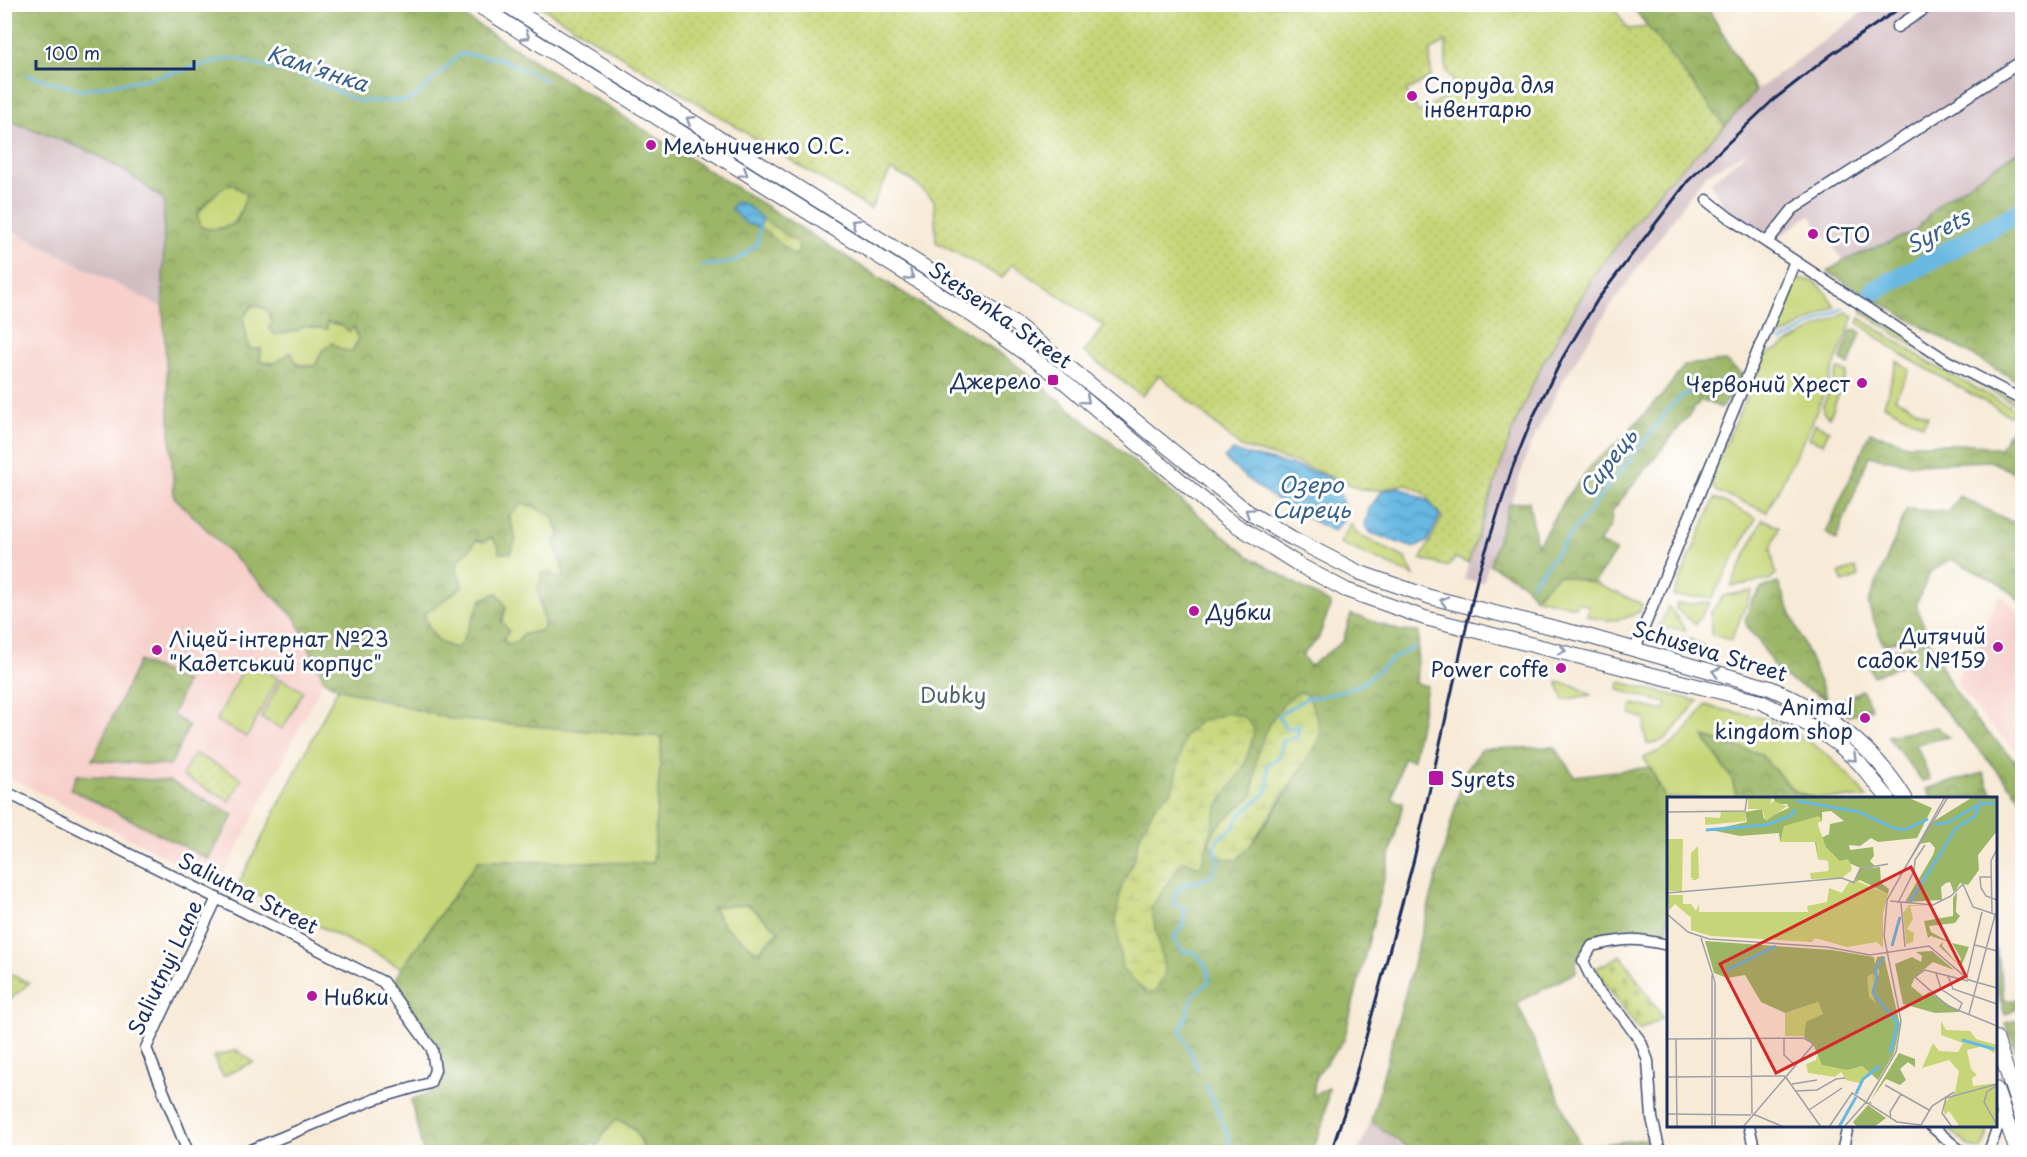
<svg xmlns="http://www.w3.org/2000/svg" width="2027" height="1157" viewBox="0 0 2027 1157" font-family="'Playpen Sans',sans-serif">
<style>
.built{fill:#f7d0ca}
.industrial{fill:#d2bec2}
.grass{fill:#c6d577;stroke:#70826a;stroke-width:1.5}
.forest{fill:url(#forest-crowns);stroke:#5c7263;stroke-width:1.5;fill-rule:evenodd}
.wetland{fill:url(#wetland-marsh);stroke:#70826a;stroke-width:1.5}
.cemetery{fill:url(#cemetery-stones);stroke:#70826a;stroke-width:1.5}
.park{fill:url(#park-dots);stroke:#70826a;stroke-width:1.5;fill-rule:evenodd}
.water{fill:url(#water-waves);stroke:#4174a0;stroke-width:1.5}
.lines{fill:none;stroke-linecap:round;stroke-linejoin:round}
.stream{stroke:#67b8e2;stroke-width:3}
.river{stroke:#67b8e2;stroke-width:20}
.minor-casing{stroke:#3c4b70;stroke-width:13}
.major-casing{stroke:#3c4b70;stroke-width:16}
.minor{stroke:#fff;stroke-width:10}
.major{stroke:#fff;stroke-width:14}
.rail{stroke:#1b2f5e;stroke-width:3}
.oneway{stroke:#8d97ae}
.poi-dot{fill:#b5179e;stroke:#fff;stroke-width:2}
.labels{text-anchor:middle;dominant-baseline:central;stroke-width:6;stroke-linejoin:round;paint-order:stroke}
.poi-label{font-size:21px;fill:#1b2f5e;stroke:#fff;text-anchor:start}
.street-label{font-size:21px;fill:#1b2f5e;stroke:#fff}
.park-label{font-size:21px;fill:#4e6166;stroke:#fff}
.water-label{font-size:22px;font-style:italic;fill:#365f8c;stroke:#fff}
.inset-river{fill:none;stroke:#67b8e2;stroke-width:3}
.inset-road{fill:none;stroke:#9f9fa6;stroke-width:1.5}
.view{fill:#d62828;fill-opacity:0.15;stroke:#d62828;stroke-width:3}
.inset-edge{fill:none;stroke:#1b2f5e;stroke-width:3}
</style>
<defs>
<pattern id="forest-crowns" width="20" height="18" patternUnits="userSpaceOnUse" patternTransform="scale(1.5)"><rect width="20" height="18" fill="#9cb668"/><path d="M2 6a3 3 0 1 1 6 0M12 15a3 3 0 1 1 6 0" fill="none" stroke="#7e9459"/></pattern>
<pattern id="wetland-marsh" width="20" height="14" patternUnits="userSpaceOnUse" patternTransform="scale(1.5)"><rect width="20" height="14" fill="#c6d577"/><path d="M1 5h8M5 5V1M11 12h8M15 12V8" fill="none" stroke="#aab769"/></pattern>
<pattern id="cemetery-stones" width="16" height="16" patternUnits="userSpaceOnUse" patternTransform="scale(1.5)"><rect width="16" height="16" fill="#c6d577"/><path d="M2 7V4a2 2 0 0 1 4 0v3zM10 15v-3a2 2 0 0 1 4 0v3z" fill="#aab769"/></pattern>
<pattern id="park-dots" width="8" height="8" patternUnits="userSpaceOnUse" patternTransform="scale(1.5)"><rect width="8" height="8" fill="#c6d577"/><path d="M2 2h.1M6 6h.1" fill="none" stroke="#aab769" stroke-width="1.8" stroke-linecap="round"/></pattern>
<pattern id="water-waves" width="16" height="10" patternUnits="userSpaceOnUse" patternTransform="scale(1.5)"><rect width="16" height="10" fill="#67b8e2"/><path d="M0 5q4-4 8 0t8 0" fill="none" stroke="#5496ba"/></pattern>
</defs>
<rect width="100%" height="100%" fill="#fff"/>
<filter id="ink" filterUnits="userSpaceOnUse"><feTurbulence type="fractalNoise" baseFrequency=".0167" numOctaves="2"/><feDisplacementMap in="SourceGraphic" scale="12" xChannelSelector="R" yChannelSelector="G"/><feConvolveMatrix kernelMatrix="1 2 1 2 8 2 1 2 1" color-interpolation-filters="sRGB"/></filter>
<filter id="wash" filterUnits="userSpaceOnUse"><feTurbulence type="fractalNoise" baseFrequency=".008" numOctaves="4" result="noise"/><feDisplacementMap in="SourceGraphic" scale="24" xChannelSelector="R" yChannelSelector="G"/><feGaussianBlur stdDeviation="1.35" result="paint"/><feColorMatrix in="noise" values="0 0 0 0 0 0 0 0 0 0 0 0 0 0 0 0 0 1.4 0 .05"/><feComposite in="paint" operator="in"/></filter>
<g filter="url(#wash)">
<rect width="100%" height="100%" fill="#f7ead6"/>
<path class="built" d="M4 227 163 308 174 497 296 619 324 680 219 884 5 775Z
M2000 595 2022 616V756L1986 721 1960 688 1957 679Z"/>
<path class="industrial" d="M1872 5H2022V149L1942 201 1914 232 1843 261 1810 215 1779 237 1781 249 1725 210 1710 183 1749 150 1705 175 1613 302 1562 382 1531 444 1483 582 1464 580 1479 526 1514 426 1541 366 1596 272 1664 185 1725 126 1756 91Z
M10 121 92 152 128 173 164 200 163 308 5 227V134Z
M1371 1121 1404 1148 1413 1152H1358Z"/>
<path class="grass" d="M231 183 247 194C238 220 234 237 200 227L197 215C206 202 216 190 231 183Z
M1801 279C1820 280 1826 292 1835 307L1769 343 1795 283Z
M252 305C266 307 269 310 272 323L296 331 303 326 327 329V321L340 325 349 331 355 327 358 340 352 351H322L315 366 260 362 261 349H249L243 318Z
M1862 309 2022 405V408L1933 359 1862 312Z
M1846 312 1854 316 1812 423 1767 512 1716 491 1710 480 1764 356Z
M1860 318 1931 364 2018 411 2010 416 1904 356 1858 323Z
M1897 361 1910 370 1895 398 1928 416 1923 425 1884 405Z
M1838 369 1847 372 1830 417 1823 412V406Z
M1815 424 1829 430 1823 444 1809 438Z
M1715 498 1756 518 1712 598 1673 596Z
M522 504C538 505 543 514 553 516L560 535 555 544 564 573 563 578 542 577 539 600 545 627 540 631 522 635 517 642 507 644C498 633 502 620 506 608L456 648C436 644 430 632 424 614L462 587C461 581 458 574 457 568 456 557 472 551 476 540L492 537 499 547 513 537 509 516Z
M1763 519 1779 527 1771 549 1776 574 1769 580 1731 586Z
M1351 524 1357 534 1405 558 1414 576 1340 543Z
M1558 575 1594 583 1642 604 1640 611C1622 622 1607 622 1587 616L1589 606 1577 602 1575 607 1534 597Z
M1752 591 1731 640 1711 634V612L1723 596Z
M1710 603 1695 624 1676 609V604Z
M1668 606 1686 630 1659 628Z
M247 662 278 678 247 737 216 721Z
M281 679 303 691 283 729 261 718Z
M1557 682 1573 685 1591 695 1564 700Z
M1619 682 1698 701 1665 740 1647 744 1644 731 1646 719 1630 714 1633 704 1665 711 1667 703 1618 690Z
M338 688 451 719 663 736 653 863 478 861 402 968 238 885Z
M1706 705C1725 712 1746 713 1765 719 1803 731 1845 766 1867 798H1814L1794 791 1760 754 1705 738 1732 779 1737 798H1668V805L1650 767 1643 758C1678 745 1684 735 1706 705Z
M748 905 780 931 758 953 724 926 712 906Z
M616 1119 634 1128 643 1145 639 1152H591L587 1145 591 1142 598 1146 604 1133Z
M1945 1126H1988L1986 1142 1980 1150 1969 1146Z"/>
<path class="forest" d="M5 5H446L1009 359 1250 557 1331 604 1318 639 1302 655 1310 666 1343 641 1351 614 1401 631 1419 632 1416 683 1427 686 1413 760 1403 758 1392 799 1403 803 1344 1040 1316 1076 1313 1095 1329 1088 1323 1123 1312 1152H639L643 1145 634 1128 617 1119 604 1133 598 1146 591 1142 587 1145 591 1152H423L411 1100 428 1093 438 1078 439 1048 396 985 397 975 478 861 653 863 662 737 451 719 338 688 324 680 296 619 174 497 163 308 164 200 128 173 92 152 11 121 5 134ZM231 184 247 194 237 222C225 229 214 231 201 227L197 215C206 202 216 190 231 184ZM253 305C266 307 269 310 272 323L269 328 275 335 296 331 304 326 327 329V322L340 325 349 331 354 327 358 340 352 351 342 350 332 343 322 351 315 366H298L291 352 274 364 260 362 261 349H249L243 318ZM522 504C538 505 543 514 553 516L560 535 555 541 564 573 563 578H557L549 572 541 574 542 577 537 591 542 604 545 626 540 631 522 635 517 642 507 644 503 639 509 631 501 621C507 608 507 604 497 593L482 599 461 644 456 648C436 644 430 632 424 614L462 587C461 581 458 573 457 568 457 557 472 550 476 540L484 542 492 537 499 547V553H510L516 540 509 516ZM1270 725 1298 772 1285 796 1250 846 1217 827 1252 796 1258 753ZM748 905 779 931 758 952 724 926 712 907Z
M1631 5H1706L1756 91 1725 126Z
M2022 149V384L1827 272 1843 261 1914 232 1942 201Z
M1856 329 1861 333 1849 365 1841 360 1850 332Z
M1725 361 1742 374 1734 393 1722 408 1701 400 1612 511 1611 525 1599 543 1616 551 1594 583 1558 575 1534 597 1523 583 1490 565 1509 504 1529 501 1537 547 1562 504 1593 463 1618 442 1664 393 1685 365Z
M2022 425V476L1990 461 1911 464 1869 456 1836 540 1826 533 1870 432 1907 444H1972L2000 449 2011 430Z
M1959 496 2022 527V603L2002 585 1951 559 1930 573 1916 604 1926 632 1883 645 1868 604 1907 509 1949 512Z
M1778 583 1827 699 1779 675 1757 638 1748 630 1745 620 1752 600 1762 588Z
M1659 634 1691 639 1714 652 1715 657 1676 648 1657 638Z
M1929 639 1951 685 1974 718 2022 768V800L1905 664 1873 676 1866 658Z
M139 661 186 682 173 715 189 726 170 766 92 760Z
M1862 690 1872 709 1849 716 1842 710 1844 699Z
M1937 727 1949 737 1916 744 1930 779 1922 781 1887 736Z
M1704 737 1760 754 1794 791 1814 798H1737L1732 779Z
M1555 747 1574 776 1650 767 1668 805V939C1647 936 1586 932 1577 958 1576 962 1576 967 1576 972L1517 1003 1580 1146 1648 1139 1652 1152H1413L1371 1121 1465 771 1482 749Z
M1983 773 1992 793 1970 798H1932L1926 789Z
M77 775 170 781 234 815 208 859 70 789Z
M1996 948 2005 1001 2022 999V1006L2005 1015 1996 987Z
M2022 1019V1061H2021L2005 1023Z"/>
<path class="wetland" d="M763 219 799 244 797 256C782 248 774 237 760 227Z
M1301 692 1308 695C1314 711 1324 728 1318 743L1250 846 1237 860 1221 858 1209 843 1217 827 1252 796C1255 785 1255 774 1256 763 1260 738 1277 701 1301 692Z
M1229 713 1244 717 1255 729 1245 765 1217 808 1201 867 1183 861 1151 908 1165 972 1156 991 1148 994 1122 969 1116 919 1121 888 1134 859 1141 832 1157 803 1172 791 1185 736 1200 721Z"/>
<path class="cemetery" d="M1621 955 1663 1018 1639 1030 1595 969Z"/>
<path class="park" d="M538 5H1612L1628 29 1648 27 1725 126 1664 185 1596 272 1541 366 1514 426 1468 563 1455 558 1448 567 1421 559 1442 517 1423 492 1405 484 1379 490 1360 489 1297 463 1241 447 1159 375 1142 396 1084 352 1104 326 1012 264 1002 278 936 242 934 200 911 180 891 170 870 209ZM1446 41V70L1457 88 1419 113 1406 91 1431 77 1430 51Z
M1855 568 1859 577 1843 583 1839 573Z
M194 753 242 778 230 801 182 776Z
M4 971 29 983 5 1004H4Z
M237 1050 254 1062 223 1076 213 1057Z"/>
<path class="water" d="M735 202 745 204 763 219 760 227 747 224 731 209Z
M1233 451C1252 457 1321 470 1332 480 1339 487 1347 512 1343 520 1341 524 1336 528 1334 531 1293 512 1256 490 1224 458Z
M1399 487 1428 501 1440 516 1427 542 1414 548 1371 533 1365 525 1369 509 1382 491Z"/>
<g class="lines">
<path class="stream" d="M27 75 81 90 151 78 232 58 312 79 357 101H405L415 97 460 54 498 58 546 80
M702 265C731 265 735 263 757 244L760 227
M1782 341 1843 308
M1531 585 1673 404 1685 394 1724 380
M1198 1070 1181 1031 1193 995 1209 982C1210 969 1202 959 1192 951L1184 952 1173 939C1181 926 1188 923 1184 907L1175 906 1173 899 1176 892 1189 881C1206 884 1213 876 1219 861L1215 849 1216 841 1233 828 1239 816 1266 793 1269 784 1267 766 1280 756 1283 741 1297 737 1299 725 1289 729 1283 724 1278 716 1307 698 1320 697 1360 685 1394 658 1414 647
M1206 1084 1235 1152"/>
<path class="river" d="M1874 291 2022 211"/>
</g>
</g>
<g filter="url(#ink)">
<g class="lines">
<defs>
<path id="minor" d="M1897 27 1932 4
M1707 200 1728 217 1947 361 2022 400
M1767 242 1793 209 2022 61
M1635 649 1795 261
M4 791 383 982 432 1049 435 1070 430 1083 375 1099 246 1152
M1749 1126 1755 1152
M1931 1126 1962 1152
M188 1152 146 1048 217 898
M1660 1152 1652 1118 1648 1061 1641 1042 1622 1016 1597 990 1583 961 1592 946C1625 938 1635 938 1668 945
M1842 1152 1848 1126
M1989 1152 2003 1111"/>
<path id="major" d="M476 4 972 315 1056 375 1225 518 1301 566 1346 590 1425 618 1761 702 1815 728 1839 745 1859 763 1888 798
M505 4 1017 325 1248 512 1292 538 1358 572 1430 597 1584 635 1770 688C1825 711 1874 747 1905 798
M1996 1038 2022 1118
M1996 1089 2017 1152"/>
</defs>
<use href="#minor" class="minor-casing"/>
<use href="#major" class="major-casing"/>
<use href="#minor" class="minor"/>
<use href="#major" class="major"/>
<path class="rail" d="M1331 1152 1352 1089 1414 859 1478 575 1512 469 1532 419 1563 357 1598 299 1688 181 1772 101 1832 54 1906 4"/>
</g>
<defs><path id="oneway-chevron" d="M-2-3.5L2.5 0L-2 3.5" fill="none" stroke-width="1.6" stroke-linecap="round" stroke-linejoin="round" transform="scale(1.5)"/></defs>
<g class="oneway">
<use href="#oneway-chevron" transform="translate(526 36) rotate(32)"/>
<use href="#oneway-chevron" transform="translate(690 120) rotate(-148)"/>
<use href="#oneway-chevron" transform="translate(744 173) rotate(32)"/>
<use href="#oneway-chevron" transform="translate(855 223) rotate(-148)"/>
<use href="#oneway-chevron" transform="translate(910 276) rotate(32)"/>
<use href="#oneway-chevron" transform="translate(1086 400) rotate(40)"/>
<use href="#oneway-chevron" transform="translate(1249 512) rotate(-146)"/>
<use href="#oneway-chevron" transform="translate(1444 601) rotate(-166)"/>
<use href="#oneway-chevron" transform="translate(1562 650) rotate(14)"/>
<use href="#oneway-chevron" transform="translate(1716 672) rotate(-164)"/>
<use href="#oneway-chevron" transform="translate(1853 758) rotate(43)"/>
</g>
</g>
<g class="poi-dot">
<circle cx="1412" cy="96" r="6"/>
<circle cx="651" cy="145" r="6"/>
<circle cx="1813" cy="234" r="6"/>
<rect x="1047" y="374" width="12" height="12" rx="3"/>
<circle cx="1862" cy="383" r="6"/>
<circle cx="1194" cy="611" r="6"/>
<circle cx="1998" cy="647" r="6"/>
<circle cx="157" cy="650" r="6"/>
<circle cx="1561" cy="668" r="6"/>
<circle cx="1865" cy="718" r="6"/>
<rect x="1428" y="770" width="16" height="16" rx="3"/>
<circle cx="312" cy="996" r="6"/>
</g>
<g class="labels">
<g class="poi-label">
<text x="1424" y="84">Споруда для<tspan x="1424" dy="24">інвентарю</tspan></text>
<text x="663" y="145">Мельниченко О.С.</text>
<text x="1825" y="234">СТО</text>
<text x="1041" y="380" text-anchor="end">Джерело</text>
<text x="1850" y="383" text-anchor="end">Червоний Хрест</text>
<text x="1206" y="611">Дубки</text>
<text x="1986" y="635" text-anchor="end">Дитячий<tspan x="1986" dy="24">садок №159</tspan></text>
<text x="169" y="638">Ліцей-інтернат №23<tspan x="169" dy="24">"Кадетський корпус"</tspan></text>
<text x="1549" y="668" text-anchor="end">Power coffe</text>
<text x="1853" y="706" text-anchor="end">Animal<tspan x="1853" dy="24">kingdom shop</tspan></text>
<text x="1450" y="778">Syrets</text>
<text x="324" y="996">Нивки</text>
</g>
<g class="street-label">
<text transform="translate(1001 314) rotate(35)">Stetsenka Street</text>
<text transform="translate(1710 650) rotate(17)">Schuseva Street</text>
<text transform="translate(249 892) rotate(27)">Saliutna Street</text>
<text transform="translate(164 967) rotate(-65)">Saliutnyi Lane</text>
</g>
<g class="park-label">
<text x="953" y="694">Dubky</text>
</g>
<g class="water-label">
<text transform="translate(318 67) rotate(18)">Кам'янка</text>
<text transform="translate(1937 230) rotate(-28)">Syrets</text>
<text transform="translate(1607 462) rotate(-52)">Сирець</text>
<text x="1311" y="483">Озеро<tspan x="1311" dy="25">Сирець</tspan></text>
</g>
</g>
<g transform="translate(1667 797)">
<rect width="330" height="330" fill="#f7ead6"/>
<path d="M0 42H16L15 94H0ZM31 49 32 81 28 83H31H24L27 81H24V56ZM1 98H16V107H24L29 114 32 107V115L23 120 8 107 2 113ZM242 108 263 109H243L246 122 240 132 247 136 246 145 239 147 236 116ZM151 205 156 217 140 225 137 239H118V216ZM150 258 157 268 164 266 181 273 195 269 203 276 193 286 179 283 174 275 168 280 141 276 139 267 149 263Z" fill="#c6d577"/>
<path d="M106 0H240L265 11 250 41 211 45 204 41 193 49 182 48 183 53 206 50 207 59 203 64 208 69 193 71 176 63 161 74 167 64 151 62 148 45H113L112 36 73 39 44 33 80 25 78 15 95 12 97 22 122 11 120 7H109ZM164 14 177 24 163 27 162 37 154 41 150 25 155 24V15ZM306 0H330V34L311 58 312 73 301 88 293 86 287 96 283 85 279 86 274 90 275 103 238 105 266 58 268 51 263 45 252 47 267 24ZM213 70 214 86 222 92 221 97 193 83 188 85 193 72ZM290 95 289 115 293 119 288 126 262 129 264 135 284 146 264 139 261 141 257 124 286 119V101ZM38 144 165 153 207 160 208 167 210 160 217 159 233 228 227 256 211 283 195 269 181 273 155 268 146 247 137 240 139 225 156 217 151 205 118 216 94 205 78 178 60 181 47 176ZM276 145 275 149 291 167 294 162 285 146 302 150 294 170 272 149ZM265 154 287 173 266 165 248 180 244 189 256 199 262 195 293 215 268 216 236 207 228 167 245 160 254 165 255 159 249 155ZM232 256 248 262V270L241 265 233 272 239 283 233 288 219 282 203 304 205 307 202 306ZM201 308 219 321 207 330H190L186 325Z" fill="#9cb668" fill-rule="evenodd"/>
<path d="M208 170 213 174 205 197 209 206 202 200 200 180 206 176 207 186Z" fill="#c6d577"/>
<path d="M152 19 155 24 150 26 159 50 173 64 181 62 184 68 185 73 175 81 144 82 143 76 162 74 161 64 151 62 149 45H113L117 29ZM190 84 221 97 216 116V151L210 145 180 150 148 141 145 145 44 139 24 133V120L29 115H141L140 109 160 105 162 91 175 96 182 85ZM274 224 279 233 303 234 309 242 330 248 327 256 316 249 300 253 304 272 310 278 305 281 306 289 330 286V330H293L282 314 278 318 276 308 288 295 292 274 282 263 255 271 266 246 272 254 291 255 296 246 274 238Z" fill="#c6d577"/>
<path d="M81 0H105L103 8 106 4 120 9 99 24 95 12H81ZM78 14 79 24 38 28V20L53 21 54 15Z" fill="#c6d577"/>
<path class="inset-river" d="M130 4 192 15 229 32H240L261 22M268 27 280 26 311 8M39 33 99 28 125 18 128 12M243 105 289 31 308 19 313 6 330 7M225 149 233 120M217 160 208 173 210 181 206 195 217 210M60 173 109 149M218 211 231 226 223 256M295 243 327 252M189 297 196 282 213 269M172 330 189 300"/>
<path class="inset-road" d="M0 15 78 14 80 0M233 79 281 0M325 80H313L314 91 319 99 330 103M187 85 193 72 221 67M0 96 175 81 188 86M223 104 266 108 284 99 296 87 306 110 330 118M231 106 247 74 248 63 258 48M234 106 238 150M0 117 21 135 42 142 160 150 203 158 262 149 302 183 330 191M325 117 324 64 330 52M34 141 48 185V330M308 148 330 154M269 176 274 192 295 206 292 213M281 179 286 192 330 207M300 179 315 115M301 184 258 173 248 180 281 209 330 229M302 217 328 118M84 241 85 317M0 242 136 241 144 245 146 248 76 330M9 242 10 330M117 242V258L128 268M118 279 154 330M0 280 118 279M125 287 150 283M218 288 262 313M330 288 320 295 317 305 330 328M129 294 150 293 169 282 178 281M142 313 175 291M0 317 84 318M86 317 117 330M224 322 223 315 234 297M254 328 265 309 287 295M45 330V178M162 330 185 296 230 325 254 328M177 330 200 304 229 255 234 224 217 139 220 103 278 0M285 330 275 316 279 301 330 287"/>
<path class="view" d="M244 70 299 179 109 276 53 167Z"/>
<rect width="330" height="330" class="inset-edge"/>
</g>
<rect width="2027" height="1157" fill="none" stroke="#fff" stroke-width="24"/>
<path d="M36 60v9h158v-9" fill="none" stroke="#1b2f5e" stroke-width="3"/>
<text x="45" y="60" font-size="18" fill="#1b2f5e" stroke="#ffffff" stroke-width="4.5" paint-order="stroke">100 m</text>
</svg>
